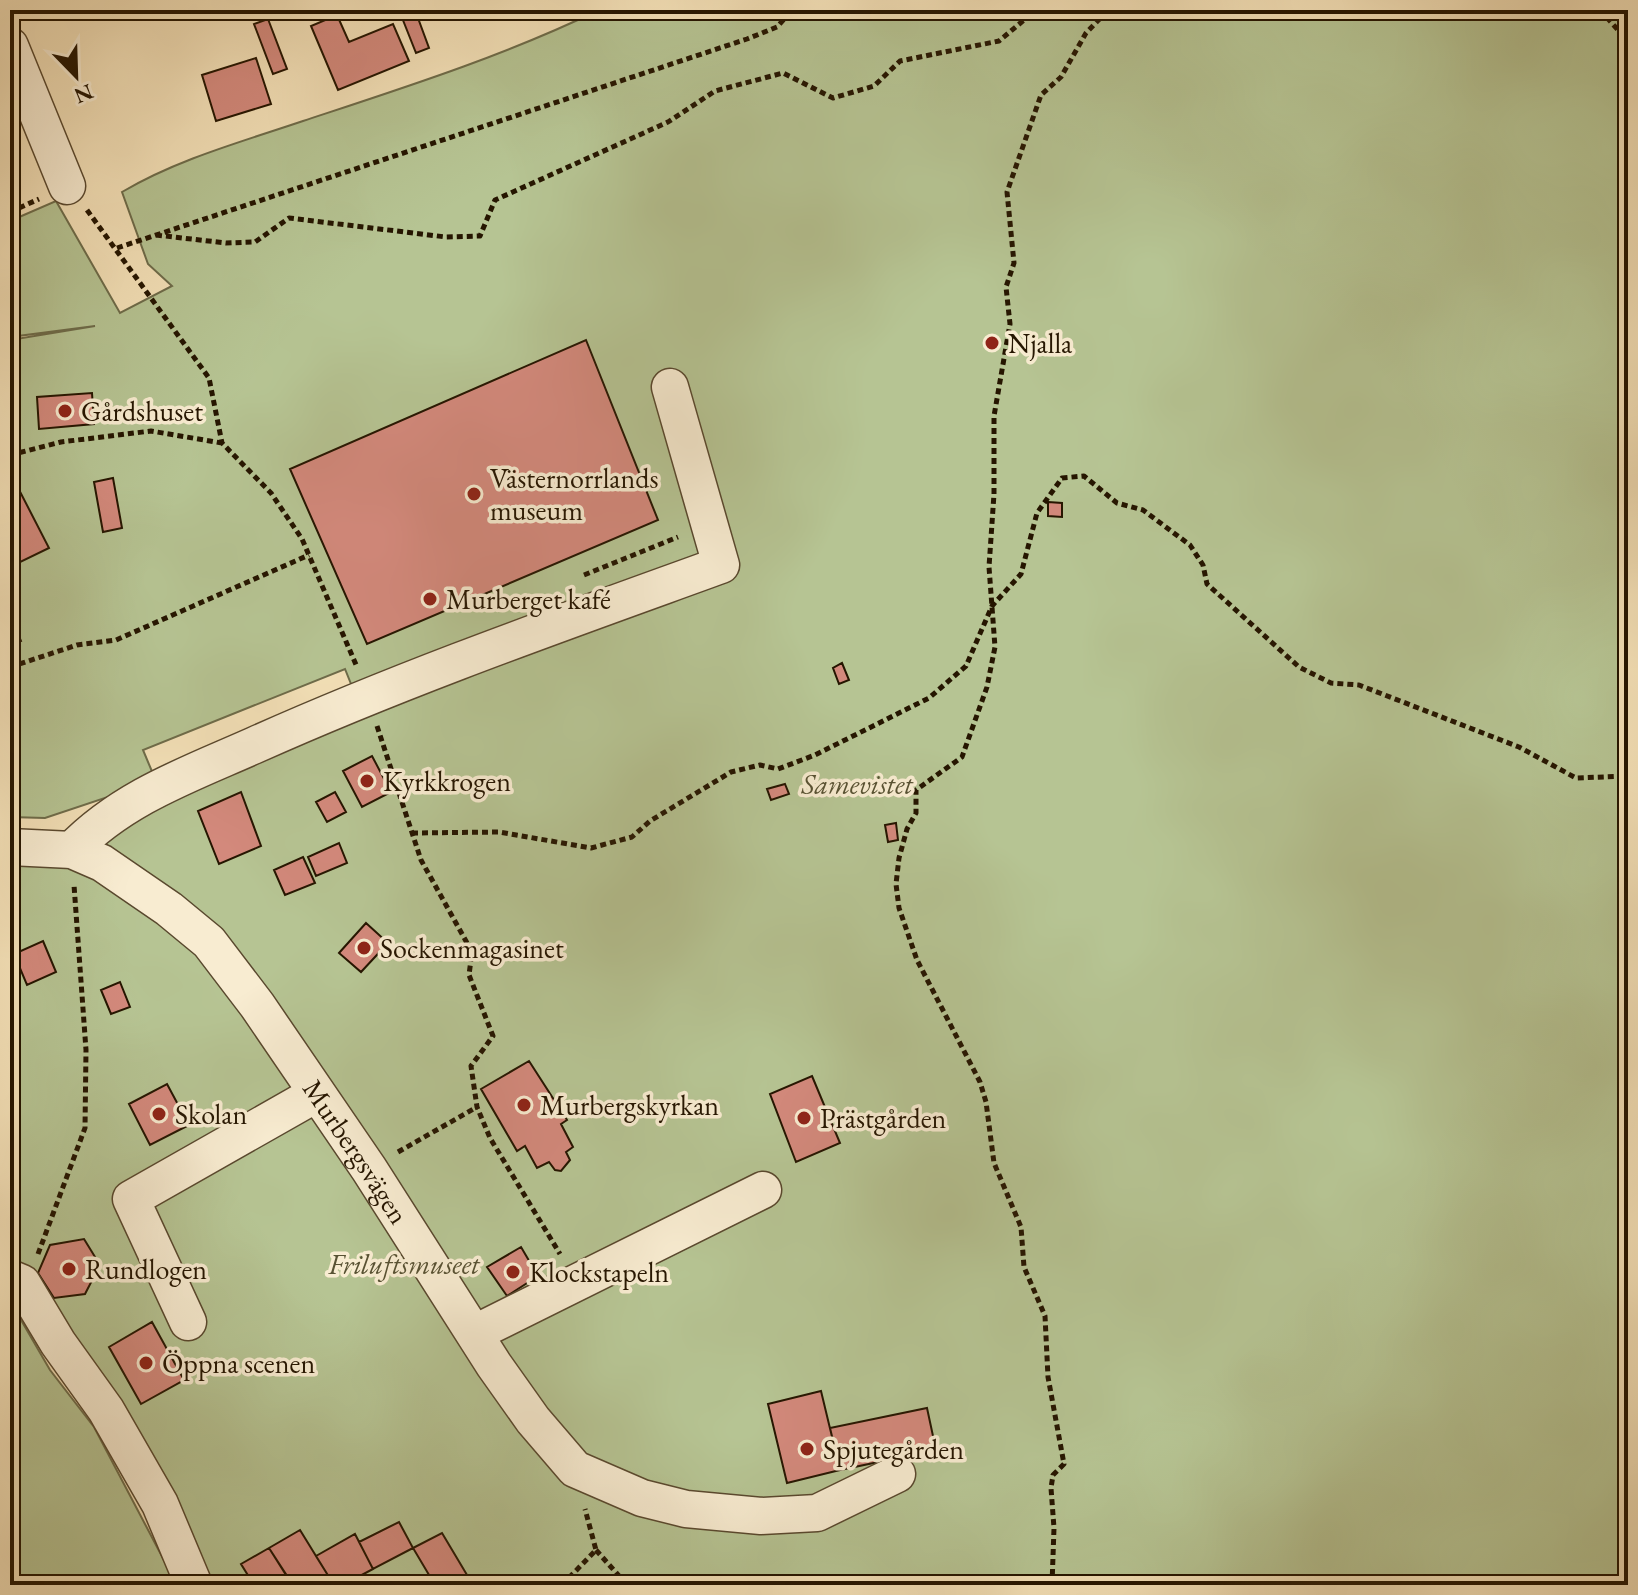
<svg xmlns="http://www.w3.org/2000/svg" width="1638" height="1595" viewBox="0 0 1638 1595" font-family="'EB Garamond',serif">
<style>
.green{fill:#b6c493;stroke:#6e6c4a;stroke-width:2}
.building{fill:#d3897c;stroke:#251500;stroke-width:2}
.lines{fill:none;stroke-linecap:round;stroke-linejoin:round}
.minor-casing{stroke:#59482e;stroke-width:39}
.path{stroke:#251500;stroke-width:5;stroke-dasharray:6 4;stroke-linecap:butt}
.minor{stroke:#f8ecd1;stroke-width:36}
.poi-dot{fill:#8f2418;stroke:#f8ecd1;stroke-width:3}
.labels{text-anchor:middle;dominant-baseline:central;stroke-width:7;stroke-linejoin:round;paint-order:stroke}
.poi-label{font-size:28px;fill:#251500;stroke:#f8ecd1;text-anchor:start}
.park-label{font-size:28px;font-style:italic;fill:#585233;stroke:#f8ecd1}
.street-label{font-size:28px;fill:#251500;stroke:#f8ecd1}
</style>
<rect width="100%" height="100%" fill="#f4e1b8"/>
<filter id="stains"><feTurbulence type="fractalNoise" baseFrequency=".0025" numOctaves="4"/><feColorMatrix values="0 0 0 0 .2 0 0 0 0 .09 0 0 0 0 .02 0 0 0 .5 -.17"/></filter>
<radialGradient id="worn" r=".72"><stop offset=".6" stop-color="#630" stop-opacity="0"/><stop offset="1" stop-color="#630" stop-opacity=".3"/></radialGradient>
<path class="green" d="M599 10H1628V1585H204L10 1268V870L51 835 123 814 363 714 345 669 143 750 156 781 45 818 10 817V340L95 326 10 337V221L56 201 120 313 172 286 148 264 122 192C178 159 241 142 303 121 403 88 504 56 599 10Z
M10 1301 50 1370 94 1427 177 1585H10Z"/>
<path class="building" d="M399 10H415L429 48 416 53Z
M337 15 349 42 393 24 409 61 338 90 311 26Z
M268 19 287 69 273 74 254 24Z
M256 58 271 104 216 121 202 75Z
M586 340 658 520 367 644 290 469Z
M92 393 94 424 39 429 37 397Z
M113 478 122 528 103 532 94 482Z
M14 480 49 548 10 567V482Z
M1048 502 1062 503V517L1048 516Z
M10 615 21 641 10 646Z
M842 663 849 680 839 684 833 668Z
M372 756 391 792 362 807 343 771Z
M785 784 789 794 771 800 767 789Z
M241 792 261 846 219 864 198 811Z
M335 792 346 812 327 822 316 802Z
M896 823 898 840 888 842 885 825Z
M339 843 347 863 316 876 308 857Z
M303 857 315 883 285 895 274 870Z
M366 923 388 943 361 972 339 953Z
M43 941 56 972 27 985 14 954Z
M120 982 130 1007 111 1014 101 990Z
M529 1061 567 1120 561 1124 573 1147 566 1152 570 1160 561 1171 555 1170 549 1162 537 1168 525 1146 517 1151 481 1089Z
M812 1076 840 1143 796 1162 770 1094Z
M167 1084 189 1125 150 1145 129 1104Z
M84 1239 100 1265 85 1294 54 1298 38 1273 50 1245Z
M521 1247 538 1276 507 1296 487 1267Z
M152 1322 184 1380 141 1404 109 1347Z
M821 1391 840 1470 787 1483 768 1404Z
M927 1408 936 1450 840 1470 830 1428Z
M399 1522 413 1548 373 1569 359 1542Z
M300 1530 316 1556 334 1585H293L269 1548Z
M442 1533 473 1585H435L413 1548Z
M355 1534 373 1569 343 1585H334L316 1556Z
M269 1548 286 1575 267 1585H254L241 1564Z"/>
<g class="lines">
<defs>
<g id="minor">
<path d="M10 46 67 186"/>
<path id="s1" d="M10 847 72 850 102 863 169 909 209 942 257 1005 369 1169 494 1365 533 1420 575 1469 642 1498 686 1509 761 1516 817 1513 897 1474"/>
<path d="M72 850C123 797 190 774 255 745 407 677 564 622 721 565L670 387"/>
<path d="M10 1278 22 1283 58 1343 106 1410 160 1504 194 1585"/>
<path d="M188 1322 131 1199 316 1094"/>
<path d="M475 1333 763 1190"/>
</g>
</defs>
<use href="#minor" class="minor-casing"/>
<path class="path" d="M1600 10 1628 41
M87 210 209 378 222 443 271 493 302 539 357 667
M10 212 39 199
M156 235 226 243 255 242 289 218 446 237 480 236 495 200 668 122 715 91 783 73 833 98 874 86 900 61 999 41 1036 10
M117 248 747 39 777 27 792 10
M10 455 61 442 151 431 222 443
M584 575 678 537
M10 667 77 645 116 640 309 555
M377 726 421 860 472 952 469 975 493 1036 471 1066 477 1107 490 1138 560 1254
M412 833 499 832 591 848 632 837 650 821 731 772 760 765 778 769 815 755 929 698 966 666 992 606 1021 574 1037 513 1062 478 1084 476 1117 503 1143 510 1190 545 1203 565 1207 584 1299 667 1331 683 1359 685 1519 747 1576 778 1628 776
M398 1152 477 1107
M38 1254 85 1128 86 1050 74 885
M596 1550 627 1585
M562 1585 596 1550 585 1509
M1052 1585 1054 1528 1051 1488 1053 1475 1064 1464 1048 1377 1045 1316 1024 1267 1021 1227 994 1163 986 1102 980 1082 917 960 899 908 896 884 899 858 907 829 916 813V790L962 757 987 687 995 647 989 567 994 494V416L1010 324 1006 287 1014 263 1007 192 1041 95 1061 77 1086 33 1108 10"/>
<use href="#minor" class="minor"/>
</g>
<g class="poi-dot">
<circle cx="992" cy="343" r="8"/>
<circle cx="65" cy="411" r="8"/>
<circle cx="474" cy="494" r="8"/>
<circle cx="430" cy="599" r="8"/>
<circle cx="367" cy="781" r="8"/>
<circle cx="364" cy="948" r="8"/>
<circle cx="524" cy="1105" r="8"/>
<circle cx="159" cy="1114" r="8"/>
<circle cx="804" cy="1118" r="8"/>
<circle cx="69" cy="1269" r="8"/>
<circle cx="513" cy="1272" r="8"/>
<circle cx="146" cy="1363" r="8"/>
<circle cx="807" cy="1449" r="8"/>
</g>
<g class="labels">
<g class="poi-label">
<text x="1008" y="343">Njalla</text>
<text x="81" y="411">Gårdshuset</text>
<text x="490" y="478">Västernorrlands<tspan x="490" dy="32">museum</tspan></text>
<text x="446" y="599">Murberget kafé</text>
<text x="383" y="781">Kyrkkrogen</text>
<text x="380" y="948">Sockenmagasinet</text>
<text x="540" y="1105">Murbergskyrkan</text>
<text x="175" y="1114">Skolan</text>
<text x="820" y="1118">Prästgården</text>
<text x="85" y="1269">Rundlogen</text>
<text x="529" y="1272">Klockstapeln</text>
<text x="162" y="1363">Öppna scenen</text>
<text x="823" y="1449">Spjutegården</text>
</g>
<g class="park-label">
<text x="857" y="784">Samevistet</text>
<text x="404" y="1264">Friluftsmuseet</text>
</g>
<g class="street-label">
<text stroke="none"><textPath href="#s1" startOffset="484">Murbergsvägen</textPath></text>
</g>
</g>
<rect width="1638" height="1595" fill="none" stroke="#f4e1b8" stroke-width="40"/>
<rect x="12" y="12" width="1614" height="1571" fill="none" stroke="#251500" stroke-width="4"/>
<rect x="20" y="20" width="1598" height="1555" fill="none" stroke="#251500" stroke-width="2"/>
<g transform="translate(76 76) rotate(157)" stroke="#f8ecd1" stroke-width="6" paint-order="stroke">
<path d="M0-6L14 30L0 20L-14 30Z" fill="#251500"/>
<text y="-12" font-size="22" font-weight="bold" text-anchor="middle" fill="#251500">N</text>
</g>
<rect width="100%" height="100%" filter="url(#stains)"/>
<rect width="100%" height="100%" fill="url(#worn)"/>
</svg>
